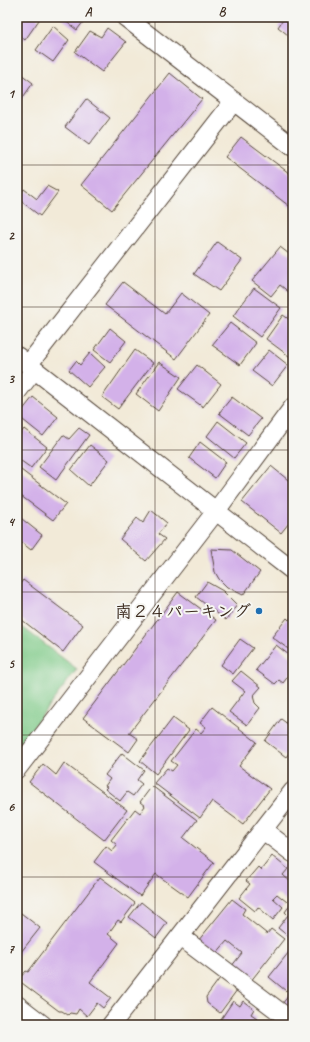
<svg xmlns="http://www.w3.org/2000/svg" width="310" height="1042" viewBox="0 0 310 1042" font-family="Caveat,'Klee One',sans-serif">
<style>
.green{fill:#7fca88;stroke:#5d7a53}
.building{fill:#d3b1e9}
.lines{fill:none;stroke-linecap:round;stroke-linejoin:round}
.minor-casing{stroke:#56473a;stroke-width:20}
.minor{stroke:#fff;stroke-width:18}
.grid{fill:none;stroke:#3b2a1e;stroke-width:1;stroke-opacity:0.55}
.poi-dot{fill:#1f6fb2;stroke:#f6f6f2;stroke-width:1.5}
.labels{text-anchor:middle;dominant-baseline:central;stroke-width:4;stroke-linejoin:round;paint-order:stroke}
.poi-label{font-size:17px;font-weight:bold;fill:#3b2a1e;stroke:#f6f6f2;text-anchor:end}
.neatline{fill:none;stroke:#3b2a1e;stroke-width:1.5}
.grid-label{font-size:13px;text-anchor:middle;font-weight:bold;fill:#3b2a1e}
</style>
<rect width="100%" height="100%" fill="#f6f6f2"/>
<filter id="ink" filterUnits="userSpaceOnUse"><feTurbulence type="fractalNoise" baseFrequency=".025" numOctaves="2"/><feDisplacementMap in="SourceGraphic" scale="8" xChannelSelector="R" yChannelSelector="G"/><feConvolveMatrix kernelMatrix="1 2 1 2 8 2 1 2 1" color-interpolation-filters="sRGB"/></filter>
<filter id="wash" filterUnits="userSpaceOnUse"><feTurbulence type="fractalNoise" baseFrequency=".012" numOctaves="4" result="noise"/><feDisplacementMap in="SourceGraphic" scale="16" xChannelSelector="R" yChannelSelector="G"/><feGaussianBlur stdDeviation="0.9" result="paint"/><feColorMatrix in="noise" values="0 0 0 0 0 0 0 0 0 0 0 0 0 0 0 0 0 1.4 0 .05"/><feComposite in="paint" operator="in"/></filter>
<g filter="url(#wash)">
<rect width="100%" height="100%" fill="#f2ead8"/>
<path class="green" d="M17 623 77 669 17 748Z"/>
<g id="blocks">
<path class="building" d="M17 17H36L39 20 25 40 17 34Z
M60 17H87L77 30Z
M285 17H293V39L278 27Z
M53 26 69 40 53 62 36 50Z
M107 28 126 42 102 72 75 52 90 31 101 37Z
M17 71 33 83 19 103 17 101Z
M170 73 202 99 112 210 81 185Z
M86 99 110 118 89 145 65 127Z
M241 137 293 176V209L225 157Z
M47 186 58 192 40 216 17 198 24 189 37 199Z
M217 242 242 260 219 291 194 274Z
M280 247 293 257V290L290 293 280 285 271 296 252 281Z
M123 282 165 314 181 293 209 315 176 359 105 305Z
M254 288 281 308 260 337 233 316Z
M283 315 293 322V359L266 339Z
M230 323 256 343 240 365 212 345Z
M110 328 126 341 110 362 94 350Z
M135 350 153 363 118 409 102 397Z
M269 350 288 365 272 386 252 371Z
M90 353 105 367 88 387 69 370 76 361 80 365Z
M159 362 181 377 158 411 136 394Z
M197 365 221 384 203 407 178 389Z
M33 397 58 417 43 436 18 416Z
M232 397 261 419 248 435 219 413Z
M218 421 246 443 234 458 207 436Z
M79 428 89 435 56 480 39 467 63 435 69 439Z
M24 429 47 447 31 468 17 458V438Z
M200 442 226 462 215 478 189 458Z
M90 445 109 460 89 486 71 470Z
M271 466 293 484V518L281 533 242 502Z
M17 467 66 504 53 520 17 493Z
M151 510 167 523 158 534 165 539 146 561 120 539 137 518 143 523Z
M17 515 42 535 31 550 17 539Z
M211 549 232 550 260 572 243 595 227 587 219 579 215 572Z
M23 580 83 625 63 652 17 616V588Z
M207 582 223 591 237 605 226 620 196 597Z
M178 592 216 620 129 733 138 739 129 752 83 718Z
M293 615V648L291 651 272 637 287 618 289 620Z
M240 639 253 648 233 674 221 665Z
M276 645 293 658V670L283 683 279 680 275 684 256 670Z
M241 671 261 687 253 696 255 703 260 708 247 725 229 712 245 691 232 681Z
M212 707 257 742 239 766 270 789 243 824 212 801 200 818 154 783 167 768 172 771 177 765 171 761 196 729 201 733 206 727 200 723Z
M173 718 189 730 156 774 140 761Z
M281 719 293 728V748L286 757 265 741Z
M122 753 144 770 137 780 142 784 133 796 127 792 120 801 105 789 107 787 105 786 110 779 105 775Z
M64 763 127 810 104 840 29 782 43 764 56 775Z
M152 786 197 820 183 838 214 862 188 897 156 874 140 896 94 862 106 846 112 851 117 845 111 840 135 809 140 813 145 806 140 802Z
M272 856 288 869 283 875 293 884V895L287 902 277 894 273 898 283 907 273 920 258 907 255 911 239 898 250 884 246 881 258 867 261 870Z
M100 877 135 903 121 922 118 920 108 934 119 943 90 982 111 998 103 1008 97 1003 87 1016 79 1009 76 1014 70 1013 68 1015 62 1011H59L18 980 26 971 28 972Z
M232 899 245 909 242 914 267 934 271 929 284 939 250 982 231 967 242 953 227 941 215 955 198 941Z
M293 901V940L278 928 288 915 285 912Z
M141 902 167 923 156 938 129 917Z
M21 913 40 928 17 957V918Z
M293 947V982L286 991 269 977Z
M220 978 237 990 220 1013 207 1003 206 997Z
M293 990V1008L290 1011 282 1004Z
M233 1001 240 1006 243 1001 254 1009 251 1014 257 1018 252 1025H217Z"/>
</g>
</g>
<g filter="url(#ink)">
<use href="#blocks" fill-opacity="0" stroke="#56473a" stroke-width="1"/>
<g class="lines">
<defs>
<path id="minor" d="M125 17 293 147
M17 356 293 571
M28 365 234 101
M17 392 34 370
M17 769 216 511 293 407
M263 830 293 853
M181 937 293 1022
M17 1005 43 1025
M111 1025 293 791"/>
</defs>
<use href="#minor" class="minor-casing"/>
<use href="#minor" class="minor"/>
</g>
</g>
<path class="grid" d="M155 17V1025M17 165H293M17 307H293M17 450H293M17 592H293M17 735H293M17 877H293"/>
<circle class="poi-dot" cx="259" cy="611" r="4"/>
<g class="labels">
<g class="poi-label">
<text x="251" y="611">南２４パーキング</text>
</g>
</g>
<rect width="310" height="1042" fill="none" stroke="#f6f6f2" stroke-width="44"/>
<rect x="22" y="22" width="266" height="998" class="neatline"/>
<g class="grid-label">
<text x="88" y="16">A</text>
<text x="222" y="16">B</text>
<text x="11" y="98">1</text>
<text x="11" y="240">2</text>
<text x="11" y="383">3</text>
<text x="11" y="526">4</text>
<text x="11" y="668">5</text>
<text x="11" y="811">6</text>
<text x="11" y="953">7</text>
</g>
</svg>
